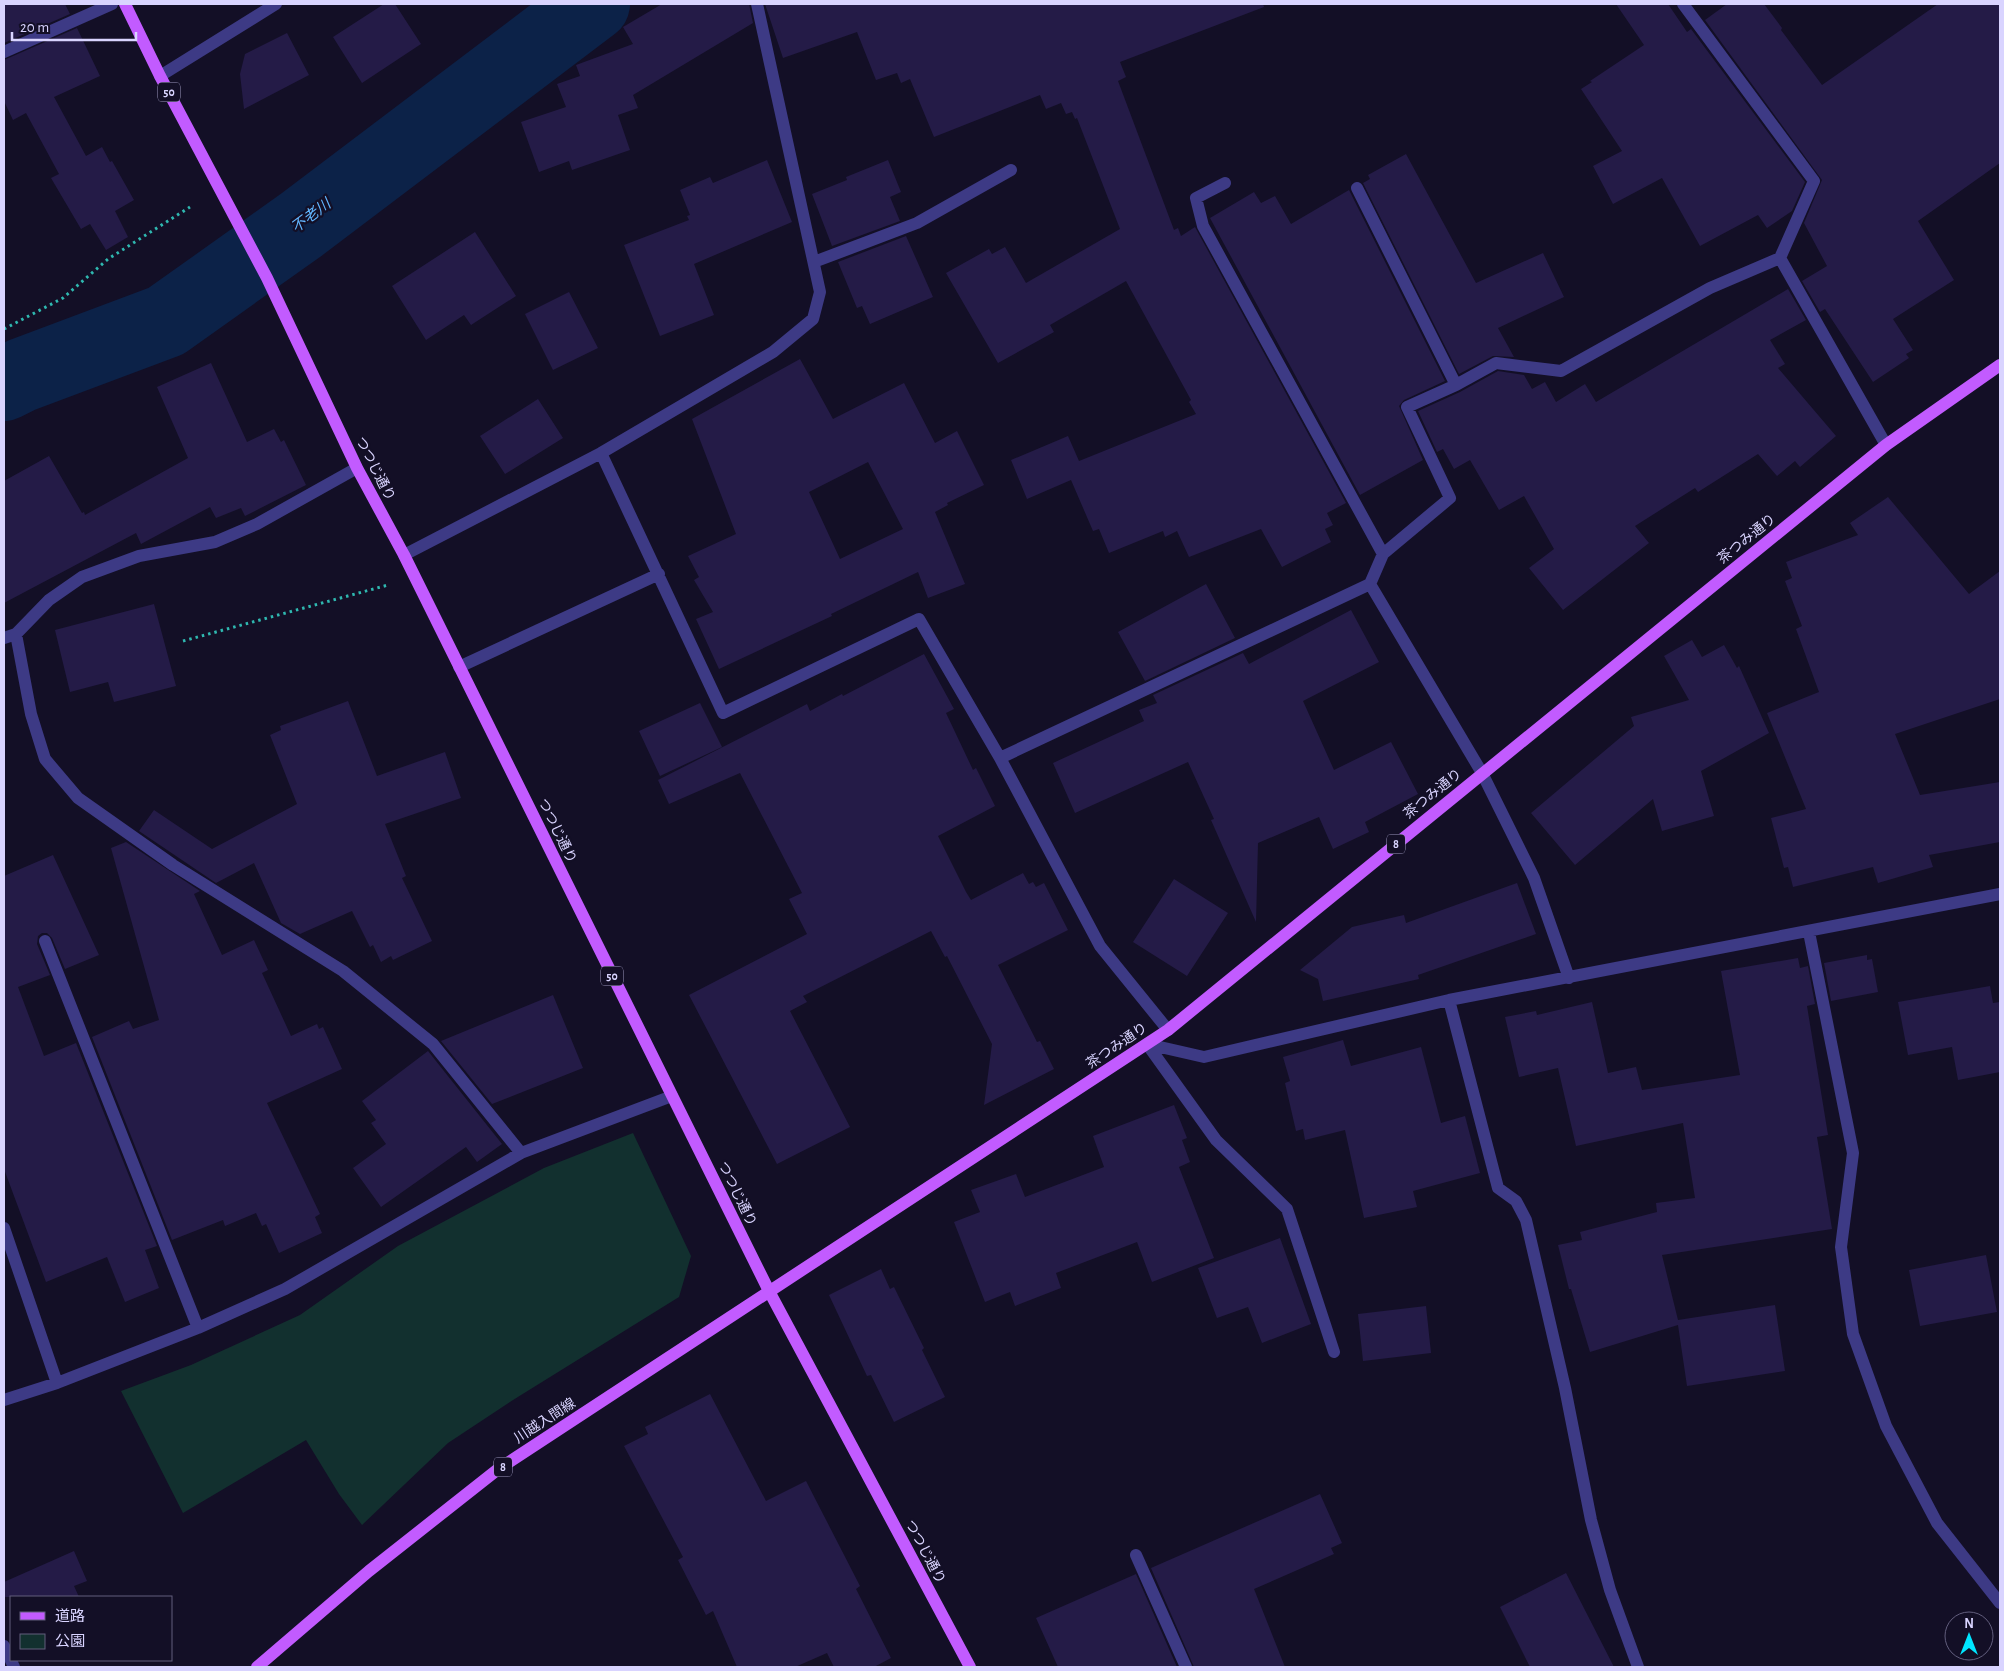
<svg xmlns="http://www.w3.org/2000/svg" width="2004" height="1671" viewBox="0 0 2004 1671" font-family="'Alegreya Sans','Noto Sans JP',sans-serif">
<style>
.green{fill:#12302f}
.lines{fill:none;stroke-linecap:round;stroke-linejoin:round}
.river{stroke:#0c2248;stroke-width:74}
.building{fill:#241b47;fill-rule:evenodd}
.path{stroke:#2fb8b0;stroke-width:3;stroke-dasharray:2.5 4;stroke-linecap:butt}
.minor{stroke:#3d3a85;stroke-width:12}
.major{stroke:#c25bff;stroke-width:12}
.labels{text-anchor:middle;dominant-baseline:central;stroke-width:4.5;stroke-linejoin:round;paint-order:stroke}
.shield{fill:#130f26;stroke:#9e99be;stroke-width:1}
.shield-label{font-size:12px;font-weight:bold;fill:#d9d4ff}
.street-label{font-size:14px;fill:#d9d4ff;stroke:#130f26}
.water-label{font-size:15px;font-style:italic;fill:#62b6ff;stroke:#130f26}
</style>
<rect width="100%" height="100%" fill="#130f26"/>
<path class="green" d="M633 1133 691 1256 679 1297 513 1400 448 1443 362 1525 339 1494 306 1440 183 1513 121 1391 191 1365 300 1315 398 1246 544 1168Z"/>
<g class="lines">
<path class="river" d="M4 384 22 375 166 321 301 225 593 4"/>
</g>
<path class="building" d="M4 4H65L70 14 4 43Z
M384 4H395L421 44 362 83 333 37Z
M662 4H749L753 23 633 95 638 108 618 115 630 150 572 170 569 161 539 172 521 122 566 107 557 84 580 76 576 65 633 44 623 27Z
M765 4H1263L1264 7 1120 62 1126 77 1118 81 1174 230 1178 228 1181 236 1195 227 1346 503 1327 513 1333 525 1325 529 1331 542 1282 567 1261 529 1189 557 1177 531 1165 537 1163 531 1109 553 1099 529 1093 531 1071 480 1027 499 1011 460 1068 436 1079 461 1196 414 1189 402 1191 400 1126 281 1050 325 1054 332 998 363 946 273 989 249 992 254 1005 247 1026 283 1120 229 1077 118 1075 119 1072 112 1066 114 1061 103 1046 109 1040 95 934 137 910 79 901 83 897 73 876 80 857 32 783 58Z
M1616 4H1668L1687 32 1691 29 1805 182 1792 211 1767 228 1758 215 1700 246 1662 178 1613 204 1593 166 1622 151 1581 89 1592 82 1590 81 1644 45Z
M1727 4H1764L1782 28 1781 30 1822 85 1938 4H2000V163L1918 221 1954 280 1893 319 1913 350 1906 354 1909 358 1873 382 1825 309 1820 312 1802 281 1827 266 1804 223 1822 180 1705 20Z
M77 28 100 76 54 97 86 156 102 147 110 162 112 161 134 200 115 211 128 237 106 250 90 224 81 229 51 178 59 174 26 113 13 120 4 101V60Z
M287 33 309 75 244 109 240 74 245 54Z
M1406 154 1476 283 1543 253 1564 297 1498 328 1514 357 1493 356 1459 374 1363 183 1370 179 1368 175Z
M767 160 792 222 694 264 714 315 660 336 624 245 689 220 687 216 690 215 680 190 710 177 713 183Z
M888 160 901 192 890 197 900 221 832 246 812 194 847 180 846 177Z
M1349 190 1445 381 1404 400 1399 406 1423 460 1360 495 1210 218 1254 192 1261 203 1275 196 1291 224Z
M475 232 516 296 471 325 464 315 426 340 392 286Z
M906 236 933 297 870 324 862 306 857 308 838 262Z
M1788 289 1806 320 1770 340 1785 364 1778 368 1836 436 1800 467 1795 461 1777 476 1758 454 1698 492 1695 488 1635 526 1649 543 1563 610 1529 568 1554 549 1524 496 1499 510 1470 460 1454 469 1443 449 1437 452 1418 411 1460 392 1498 371 1524 375 1532 389 1545 382 1556 402 1585 384 1596 402Z
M569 292 598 348 553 370 525 314Z
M800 359 833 419 904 383 935 443 957 431 984 485 947 503 948 505 935 512 965 584 928 598 918 572 831 614 832 616 719 669 696 619 713 612 694 580 699 577 688 556 736 534 692 419ZM868 462 903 529 840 559 809 492Z
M211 363 247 442 274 429 281 442 284 440 306 485 245 516 241 508 216 518 210 507 141 544 136 533 4 603V481L49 456 82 513 84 512 85 515 188 458 157 387Z
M538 399 563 438 505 474 480 436Z
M1888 497 1969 594 2000 571V699L1895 734 1920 795 2000 782V842L1929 855 1933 867 1878 883 1873 867 1793 887 1788 867 1784 868 1771 818 1806 809 1767 713 1819 692 1796 629 1802 626 1785 581 1792 578 1786 562 1858 535 1850 523Z
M1206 584 1235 638 1145 681 1118 632Z
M154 604 176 686 114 702 108 682 70 692 55 630Z
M1351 610 1379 662 1303 701 1334 770 1391 742 1418 794 1365 822 1369 832 1333 849 1319 817 1258 843 1256 922 1211 820 1214 819 1188 762 1075 813 1053 763 1144 721 1139 710 1157 703 1153 695 1243 653 1249 664Z
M1692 640 1702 657 1724 645 1737 668 1739 666 1769 733 1701 771 1714 816 1662 831 1653 799 1575 865 1531 813 1634 726 1631 717 1689 700 1664 656Z
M924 654 954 709 946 713 973 770 976 768 995 806 938 836 966 892 971 900 1023 873 1029 884 1033 882 1036 887 1044 883 1068 930 998 965 1037 1042 1040 1041 1054 1069 984 1105 992 1044 947 956 945 957 931 931 803 996 807 1002 790 1011 850 1127 777 1164 689 995 807 934 789 899 802 893 740 773 669 804 658 780 807 704 810 711 842 694 843 696Z
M348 701 377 776 445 752 461 798 385 824 406 876 402 878 432 941 393 960 391 956 381 962 373 945 370 947 352 911 300 934 281 923 254 863 216 883 139 831 154 810 212 849 297 804 270 735 281 730 280 726Z
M700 703 722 747 660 776 639 731Z
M126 842 200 891 194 894 222 955 254 940 268 970 262 973 291 1036 317 1024 319 1029 323 1027 342 1069 267 1103 320 1214 315 1217 322 1233 279 1253 266 1224 262 1226 256 1213 225 1226 223 1220 172 1240 92 1037 129 1021 133 1029 159 1020 111 848Z
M53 855 99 955 65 969 52 938 47 933H42L38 936 37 944 50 975 18 987 44 1056 76 1043 157 1246 145 1250 159 1288 125 1302 107 1257 46 1282 4 1169V876Z
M1174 879 1228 913 1187 976 1133 942Z
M1517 883 1536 934 1418 975 1419 979 1323 1001 1318 979 1300 970 1352 927 1404 915 1406 923Z
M1867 955V960L1872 959 1878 992 1831 1001 1824 963Z
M1798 958 1800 968 1808 966 1815 1004 1807 1006 1828 1135 1817 1137 1832 1229 1662 1255 1678 1320 1775 1305 1785 1371 1687 1386 1678 1325 1590 1352 1571 1289H1569L1558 1245 1582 1240 1580 1232 1657 1212 1656 1203 1695 1198 1683 1123 1576 1146 1558 1068 1519 1077 1505 1017 1536 1011 1537 1015 1592 1002 1608 1073 1636 1067 1642 1090 1740 1075 1721 971Z
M1990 986 1993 1003 2000 1002V1072L1958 1080 1952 1047 1908 1055 1898 1002Z
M553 995 583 1068 492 1104 441 1041Z
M1343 1040 1351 1066 1421 1047 1441 1123 1465 1116 1480 1173 1413 1191 1417 1207 1364 1218 1345 1130 1305 1140 1303 1129 1296 1131 1285 1083 1290 1081 1283 1057Z
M428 1051 502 1144 477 1162 466 1147 381 1207 353 1168 386 1144 371 1123 376 1120 362 1101Z
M1174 1105 1187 1138 1182 1140 1190 1162 1179 1167 1214 1258 1152 1282 1137 1242 1056 1273 1061 1288 1015 1306 1010 1292 985 1302 954 1222 980 1212 971 1190 1016 1174 1025 1197 1104 1167 1093 1136Z
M1280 1238 1311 1324 1262 1343 1248 1307 1217 1318 1198 1268Z
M1986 1255 1997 1312 1920 1326 1909 1270Z
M881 1269 890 1289 894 1287 924 1348 922 1350 945 1397 894 1422 871 1375 867 1376 829 1295Z
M1426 1306 1431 1353 1363 1361 1358 1314Z
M710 1394 766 1501 806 1481 860 1586 856 1589 891 1658 874 1667H834L827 1653 795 1667H737L713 1611 706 1615 678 1560 683 1557 624 1446 648 1434 645 1427Z
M1320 1494 1342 1543 1331 1548 1334 1554 1254 1589 1285 1667H1194L1151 1568Z
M74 1551 87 1581 74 1586 79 1597H4V1582Z
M1566 1573 1614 1667H1530L1500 1607Z
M1136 1574 1177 1667H1058L1036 1618Z"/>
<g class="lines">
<path class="path" d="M4 329 63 298 108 259 190 207
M183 641 388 585"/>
<path class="minor" d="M1683 4 1814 181 1780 258 1886 445
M4 52 112 4
M160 76 276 4
M1225 183 1196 198 1203 226 1383 554 1370 584 1482 773 1534 878 1569 978
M1357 188 1456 385
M814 262 917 223 1011 170
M601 453 723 713 919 619 1000 758 1100 946 1168 1030
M1383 554 1450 498 1407 407 1456 385 1496 363 1561 371 1710 288 1780 258
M404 555 601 453 773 352 813 319 820 292 757 4
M16 634 31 714 45 759 78 798 173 865 343 971 433 1044 521 1153
M4 638 16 634 49 600 82 577 139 556 215 542 257 524 357 468
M459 667 659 574
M1000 758 1370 584
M1809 932 1853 1153 1841 1247 1853 1334 1886 1426 1937 1523 2000 1603
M45 941 198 1328
M1449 1000 1498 1188 1516 1201 1526 1220 1565 1388 1591 1520 1610 1590 1638 1667
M1147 1044 1204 1057 1449 1000 2000 894
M1147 1044 1216 1140 1287 1209 1334 1352
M4 1228 57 1383
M4 1400 57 1383 198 1328 285 1289 521 1153 672 1096
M1136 1555 1186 1667
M4 1646 14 1667"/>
<path class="major" d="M125 4 160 76 267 278 357 468 404 555 769 1291 970 1667
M257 1667 369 1571 497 1470 1168 1030 1886 445 2000 365"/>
</g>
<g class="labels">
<g class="shield">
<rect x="158" y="82.5" width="22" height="19" rx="4"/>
<rect x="1387" y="834.5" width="18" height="19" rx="4"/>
<rect x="601" y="966.5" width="22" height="19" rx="4"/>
<rect x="494" y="1457.5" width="18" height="19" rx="4"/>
</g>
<g class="shield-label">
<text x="169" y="92">50</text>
<text x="1396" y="844">8</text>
<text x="612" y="976">50</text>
<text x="503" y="1467">8</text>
</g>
<g class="street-label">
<text transform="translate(375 469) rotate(63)">つつじ通り</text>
<text transform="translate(1747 539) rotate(-39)">茶つみ通り</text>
<text transform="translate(1433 794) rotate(-39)">茶つみ通り</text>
<text transform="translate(557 831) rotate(64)">つつじ通り</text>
<text transform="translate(1117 1046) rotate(-34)">茶つみ通り</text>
<text transform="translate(737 1194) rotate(64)">つつじ通り</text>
<text transform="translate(545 1421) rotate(-33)">川越入間線</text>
<text transform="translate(925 1552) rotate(62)">つつじ通り</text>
</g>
<g class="water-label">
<text transform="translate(311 216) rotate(-37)">不老川</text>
</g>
</g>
<rect width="2004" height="1671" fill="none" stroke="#d9d4ff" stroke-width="10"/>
<rect x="10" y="1596" width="162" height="65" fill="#130f26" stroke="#625e7d"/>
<rect x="20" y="1612" width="25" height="8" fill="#c25bff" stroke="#625e7d"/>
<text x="55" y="1621" font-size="15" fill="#d9d4ff">道路</text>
<rect x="20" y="1634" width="25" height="15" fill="#12302f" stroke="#625e7d"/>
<text x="55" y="1646" font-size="15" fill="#d9d4ff">公園</text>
<g transform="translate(1969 1636)"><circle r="24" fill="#130f26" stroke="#625e7d"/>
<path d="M0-4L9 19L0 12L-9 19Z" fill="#00e5ff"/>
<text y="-8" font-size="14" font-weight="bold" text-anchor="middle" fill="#d9d4ff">N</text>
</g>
<path d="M12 32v8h124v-8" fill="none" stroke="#d9d4ff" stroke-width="2.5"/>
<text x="20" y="32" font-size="15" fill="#d9d4ff" stroke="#130f26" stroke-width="4" paint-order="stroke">20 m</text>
</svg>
